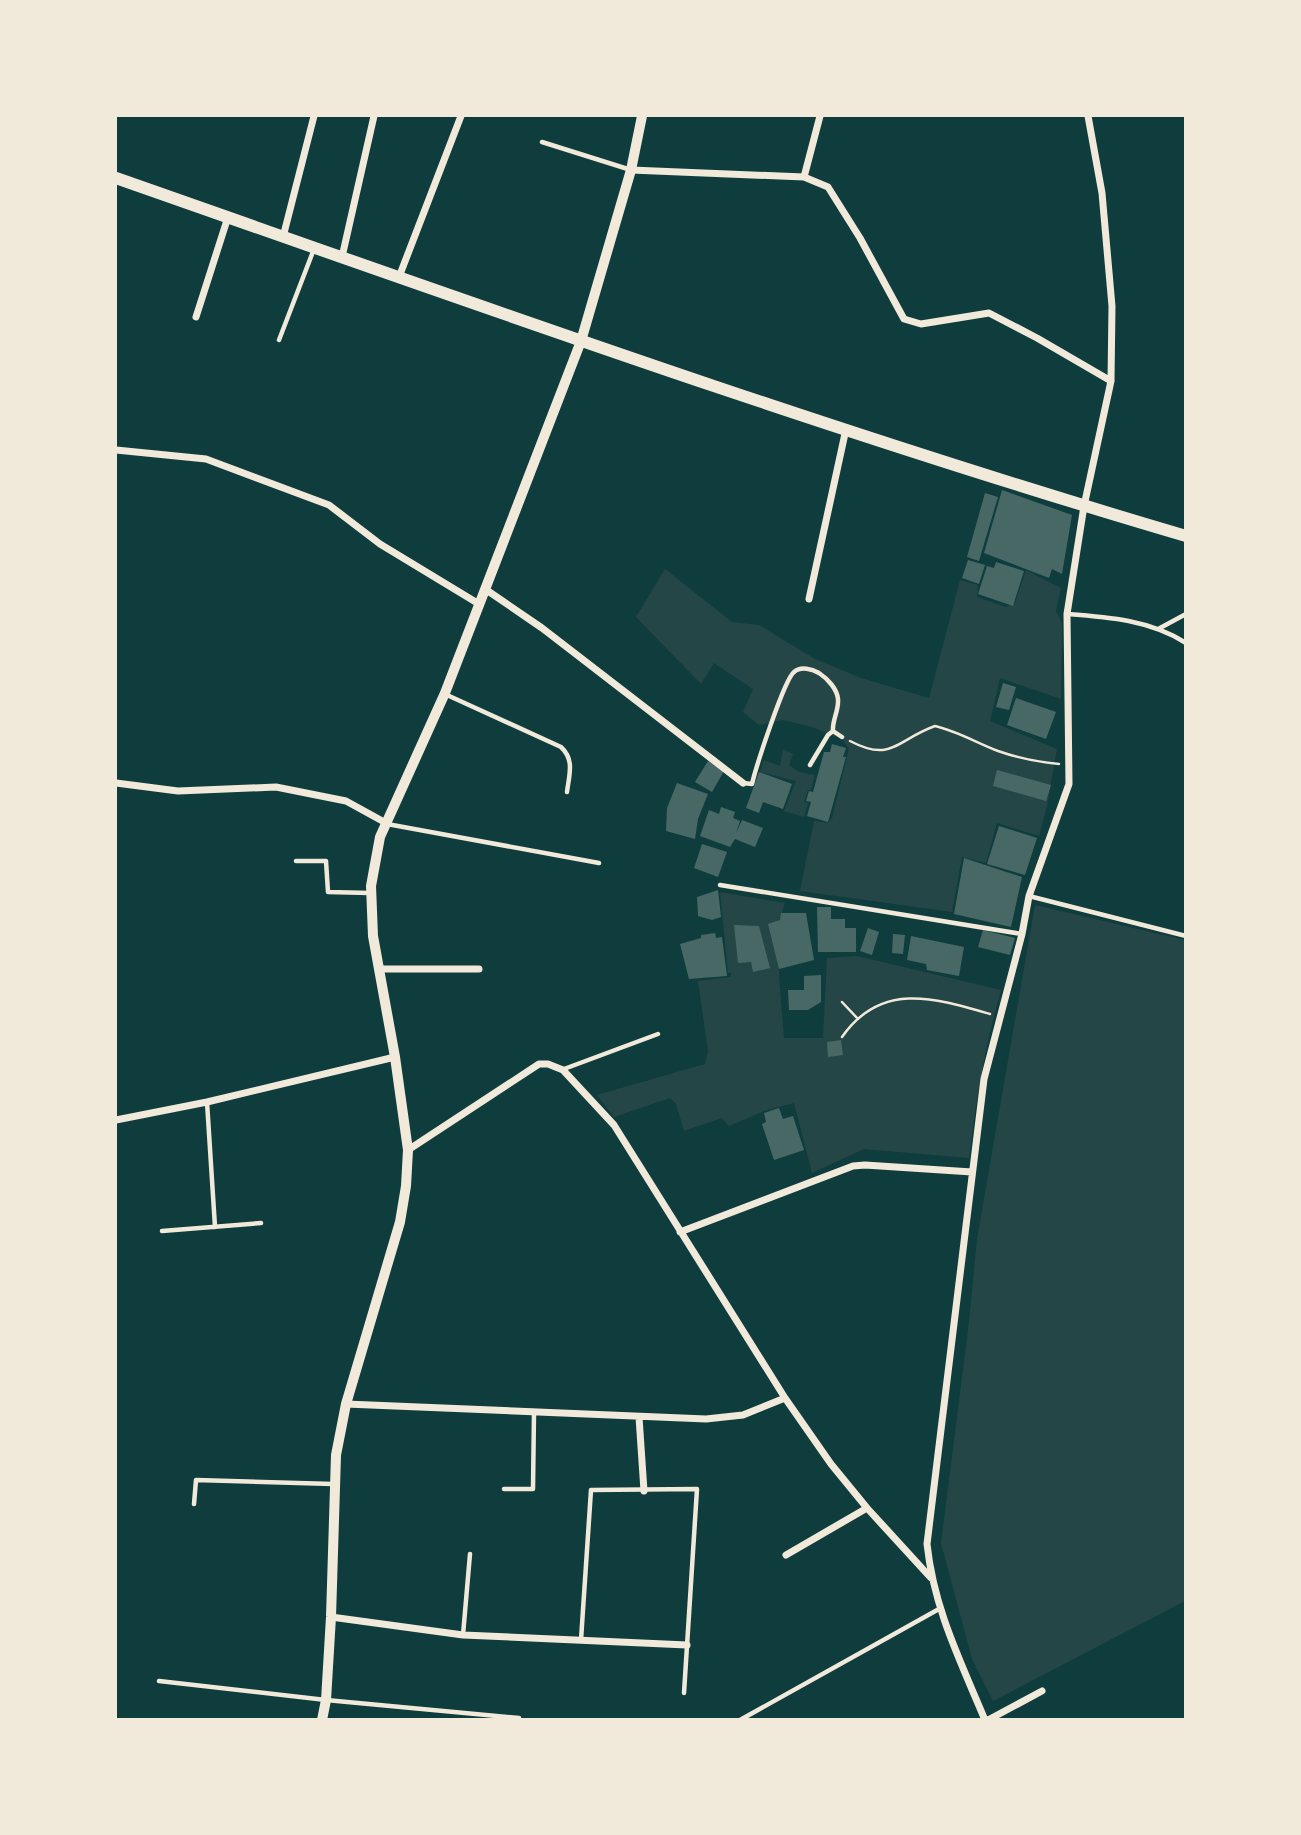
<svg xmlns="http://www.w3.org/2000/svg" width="1301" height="1835" viewBox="0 0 1301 1835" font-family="'Space Grotesk',sans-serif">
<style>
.green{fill:#244646}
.building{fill:#486865}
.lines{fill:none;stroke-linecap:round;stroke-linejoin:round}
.path{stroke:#f1e9da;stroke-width:2.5}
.service{stroke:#f1e9da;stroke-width:4.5}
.minor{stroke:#f1e9da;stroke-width:7}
.tertiary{stroke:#f1e9da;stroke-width:10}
.secondary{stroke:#f1e9da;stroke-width:12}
</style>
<rect width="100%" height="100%" fill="#0f3d3e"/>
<path class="green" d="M665 569 732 622 759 625 815 659 861 678 929 698 960 580 978 585 977 597 1006 607 1015 603 1026 570 1061 588 1056 611 1062 623 1061 699 1000 678 990 721 1057 749 1047 806 1039 836 997 823 986 863 962 857 952 912 800 891 814 821 828 823 832 818 849 749 843 740 812 727 783 720 759 725 743 712 753 689 714 663 701 684 636 617Z
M783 749 793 754 789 765 799 772 815 775 811 790H808L804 802 808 803 804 817 784 811 796 781 760 772 764 760 780 766Z
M720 892 785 903C772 934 782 1004 784 1038H823L827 958 857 956 1001 990C985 1045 976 1101 969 1158L864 1149 812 1173 794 1103 764 1111 729 1126 722 1118 684 1131 676 1104 670 1098 614 1117 597 1095 705 1064 708 1051 698 981 731 977V973H728Z
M1035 905 1185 940V1601L993 1701 972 1659 941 1543 969 1322 977 1239Z"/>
<path class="building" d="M1002 490 1072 515 1062 574 1052 569 1049 578 984 553Z
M985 493 998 497 979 561 967 557Z
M968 560 985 565 979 584 962 578Z
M996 562 1024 571 1013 606 978 594 987 566 994 568Z
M1003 683 1016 687 1009 710 996 707Z
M1016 698 1056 712 1046 739 1007 725Z
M832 744 846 748 843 757H846L828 822 807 816 811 802 806 801 809 791 813 792 824 752H830Z
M708 761 724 771 712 792 695 782Z
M997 770 1051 785 1046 801 993 786Z
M759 772 792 784 783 809 763 802 759 813 746 808Z
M677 783 708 794 698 819 695 839 666 831 667 808Z
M721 807 735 812 733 818 740 821 736 833 742 820 763 828 755 847 735 839 730 847 700 836 709 810 719 814Z
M999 826 1037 838 1025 875 987 864Z
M702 844 727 852 718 877 694 868Z
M964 858 1022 877 1011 927 954 914Z
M718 890 721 917 712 920 698 916 697 897Z
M817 907H831V919H845V928H856V952H818Z
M781 913H806L814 960 779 969 768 924 780 920Z
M734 925 759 926 770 968 753 972 751 962 738 963Z
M868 928 879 932 872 955 860 951Z
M983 930 1015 938 1010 955 978 947Z
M715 933 716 938 722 937 727 976 689 979 680 944 701 938V935Z
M893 934 905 935 903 954 892 953Z
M911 936 964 947 959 976 927 970 926 964 907 960Z
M821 975V1002L808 1010H789L788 990H804V976Z
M841 1040 843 1055 828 1057 827 1042Z
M779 1108 783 1119 793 1116 804 1150 774 1160 762 1124 766 1122 764 1113Z"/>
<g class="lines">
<path class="path" d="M850 741C892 763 896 740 935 726 957 731 977 743 998 751 1018 758 1038 762 1059 764
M842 1002 858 1019
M842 1037C881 981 935 998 990 1014"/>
<path class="service" d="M542 142 631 170
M279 340 314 249
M1067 614C1108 617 1150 620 1186 643
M1160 628 1186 614
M447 695 561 747C575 760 569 775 567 792
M810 765 828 735 833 731
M743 783 752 784C756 767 784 680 794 672 801 666 812 669 819 673 828 679 837 689 838 699 839 711 832 720 833 731L842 737
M387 824 599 863
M296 861H326L328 892 370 893
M720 885 1022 934
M1029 896 1186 936
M564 1069 658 1034
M207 1102 215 1227
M162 1231 261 1223
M504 1489H533L534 1413
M194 1504 196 1480 333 1484
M463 1635 470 1554
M581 1640 591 1490 697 1489 684 1693
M159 1681 326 1700 519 1718
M740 1720 939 1609"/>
<path class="minor" d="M631 170 804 177 828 187 860 238 904 319 921 324 989 313 1037 338 1111 381
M804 177 820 116
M283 237 314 116
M342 257 374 116
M399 277 461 116
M196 317 228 217
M116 450 206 459 329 505 380 544 479 604
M485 589 542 628 743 783
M809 599 846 429
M116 783 178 791 276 787 346 801 386 823
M378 969H479
M116 1120 207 1102 395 1057
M408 1150 539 1064H548L563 1070 614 1125 785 1398 831 1464 867 1508 931 1578
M680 1232 853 1166 865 1165 972 1172
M346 1404 706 1419 743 1415 785 1398
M639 1417 644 1491
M786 1555 867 1508
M331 1617 463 1635 687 1645
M985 1720C960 1660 934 1609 927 1544L984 1079 1022 934 1029 896 1069 784 1067 614 1084 506 1111 381 1112 306 1102 193 1088 116
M988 1720 1042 1691"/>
<path class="tertiary" d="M322 1720 326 1700 331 1617 336 1455 346 1404 400 1222 406 1186 408 1150 395 1057 373 936 371 886 380 837 445 693 581 341 631 170 642 116"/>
<path class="secondary" d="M116 178C470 302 825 430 1186 536"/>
</g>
<rect width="1301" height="1835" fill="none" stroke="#f1e9da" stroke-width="234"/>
</svg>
